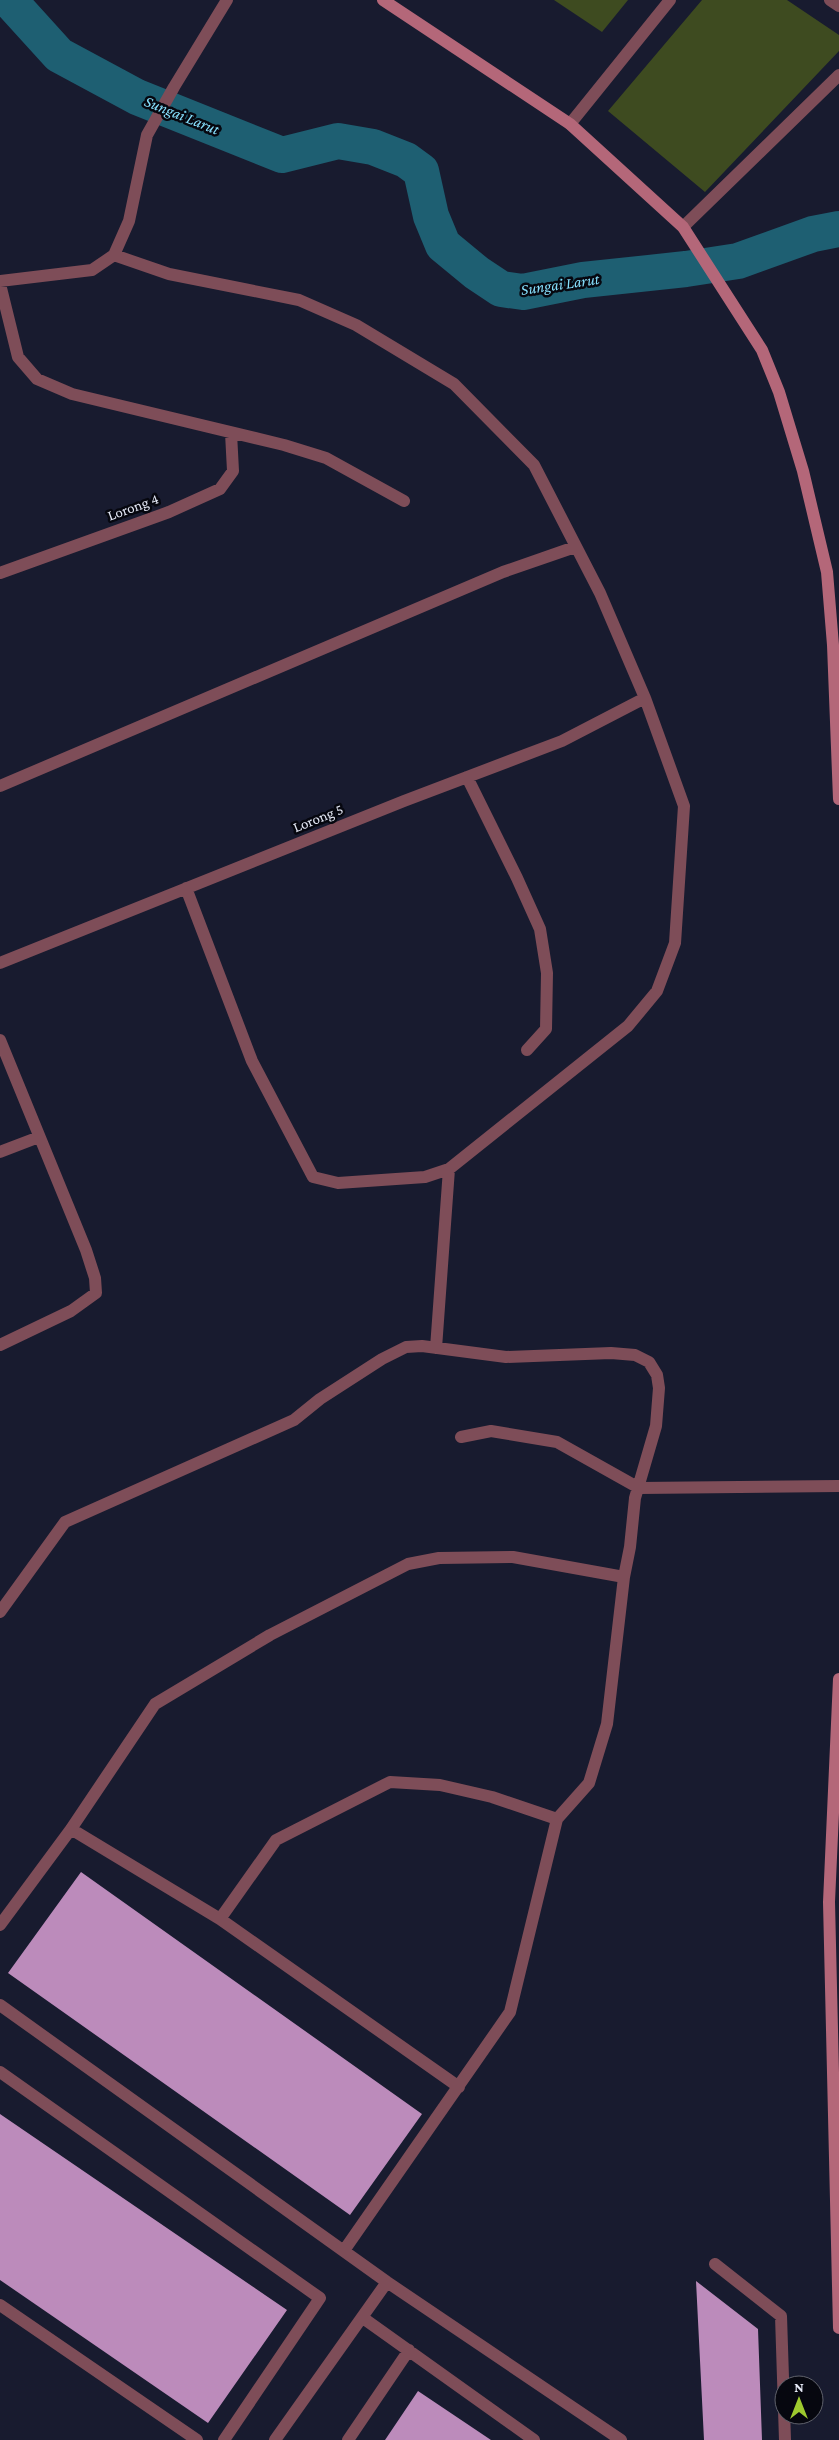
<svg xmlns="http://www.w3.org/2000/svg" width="839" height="2440" viewBox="0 0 839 2440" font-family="'Crimson Pro',serif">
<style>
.green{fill:#3e4b20}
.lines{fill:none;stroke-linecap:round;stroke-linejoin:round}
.river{stroke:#1e5f72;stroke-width:36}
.building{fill:#bc8bbb}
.street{stroke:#7e4d58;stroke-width:12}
.secondary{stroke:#b46779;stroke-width:12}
.labels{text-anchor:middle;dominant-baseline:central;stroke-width:5;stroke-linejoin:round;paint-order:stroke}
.street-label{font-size:15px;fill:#e5e9f6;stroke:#06070f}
.water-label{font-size:16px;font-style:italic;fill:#86dffc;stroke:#06070f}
</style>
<rect width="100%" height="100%" fill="#181b2f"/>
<path class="green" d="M554 0H628L602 32Z
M702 0H787L839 35V51L705 192 608 111Z"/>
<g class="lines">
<path class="river" d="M9 0 59 55 137 97 282 155 338 141 373 147 406 160 421 171 431 216 443 245 477 273 501 289 523 292 583 280 686 269 738 261 813 234 839 229"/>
</g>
<path class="building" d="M81 1872 422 2114 350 2215 8 1973Z
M0 2114 287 2310 208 2423 0 2280Z
M696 2281 758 2329 762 2440H704Z
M418 2391 491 2440H385Z"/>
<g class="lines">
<path class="street" d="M830 0 839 6
M570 124 670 0
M683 227 839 75
M114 255 169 274 299 300 356 325 454 384 534 465 600 593 645 698 684 806 675 943 657 991 628 1026 449 1169 425 1177 338 1183 313 1177 252 1061 186 888
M0 281 92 270 114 255 129 221 147 135 174 87 227 0
M0 284 18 357 37 379 72 394 284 445 326 458 404 501
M0 573 169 512 220 489 233 471 231 433
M467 777 517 878 540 929 547 973 546 1029 527 1050
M0 786 503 572 575 547
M0 963 404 801 562 741 645 698
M0 1040 86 1250 95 1278 96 1293 71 1311 0 1345
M0 1152 39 1137
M436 1348 449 1169
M461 1437 491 1431 557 1442 639 1488 839 1486
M0 1612 65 1522 294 1420 320 1399 382 1359 406 1347 422 1346 506 1357 611 1353 635 1355 649 1362 657 1375 659 1388 656 1426 635 1498 630 1547 624 1577 607 1724 589 1783 557 1819 510 2012 345 2249
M71 1829 220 1919 459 2087
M220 1919 276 1840 390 1782 440 1785 492 1797 557 1819
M0 1925 71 1829 155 1704 270 1635 408 1564 439 1558 513 1557 624 1577
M0 2005 387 2282 621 2440
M0 2072 320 2298 224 2440
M715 2264 781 2316 785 2440
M0 2305 197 2440
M363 2318 534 2440
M275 2440 387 2282
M348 2440 409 2350"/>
<path class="secondary" d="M383 0 570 124 683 227 762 350 779 392 803 471 827 572 833 645 839 799
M839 1679 829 1902 839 2328"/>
</g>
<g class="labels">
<g class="street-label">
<text transform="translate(133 507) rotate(-20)">Lorong 4</text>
<text transform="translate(318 818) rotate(-22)">Lorong 5</text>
</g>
<g class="water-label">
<text transform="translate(182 115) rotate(22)">Sungai Larut</text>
<text transform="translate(560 284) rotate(-8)">Sungai Larut</text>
</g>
</g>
<g transform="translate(799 2400)"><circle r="24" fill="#06070f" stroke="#5f616b"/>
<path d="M0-4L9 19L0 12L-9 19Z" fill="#9eca2f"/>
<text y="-8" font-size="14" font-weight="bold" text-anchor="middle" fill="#e5e9f6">N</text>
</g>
</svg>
